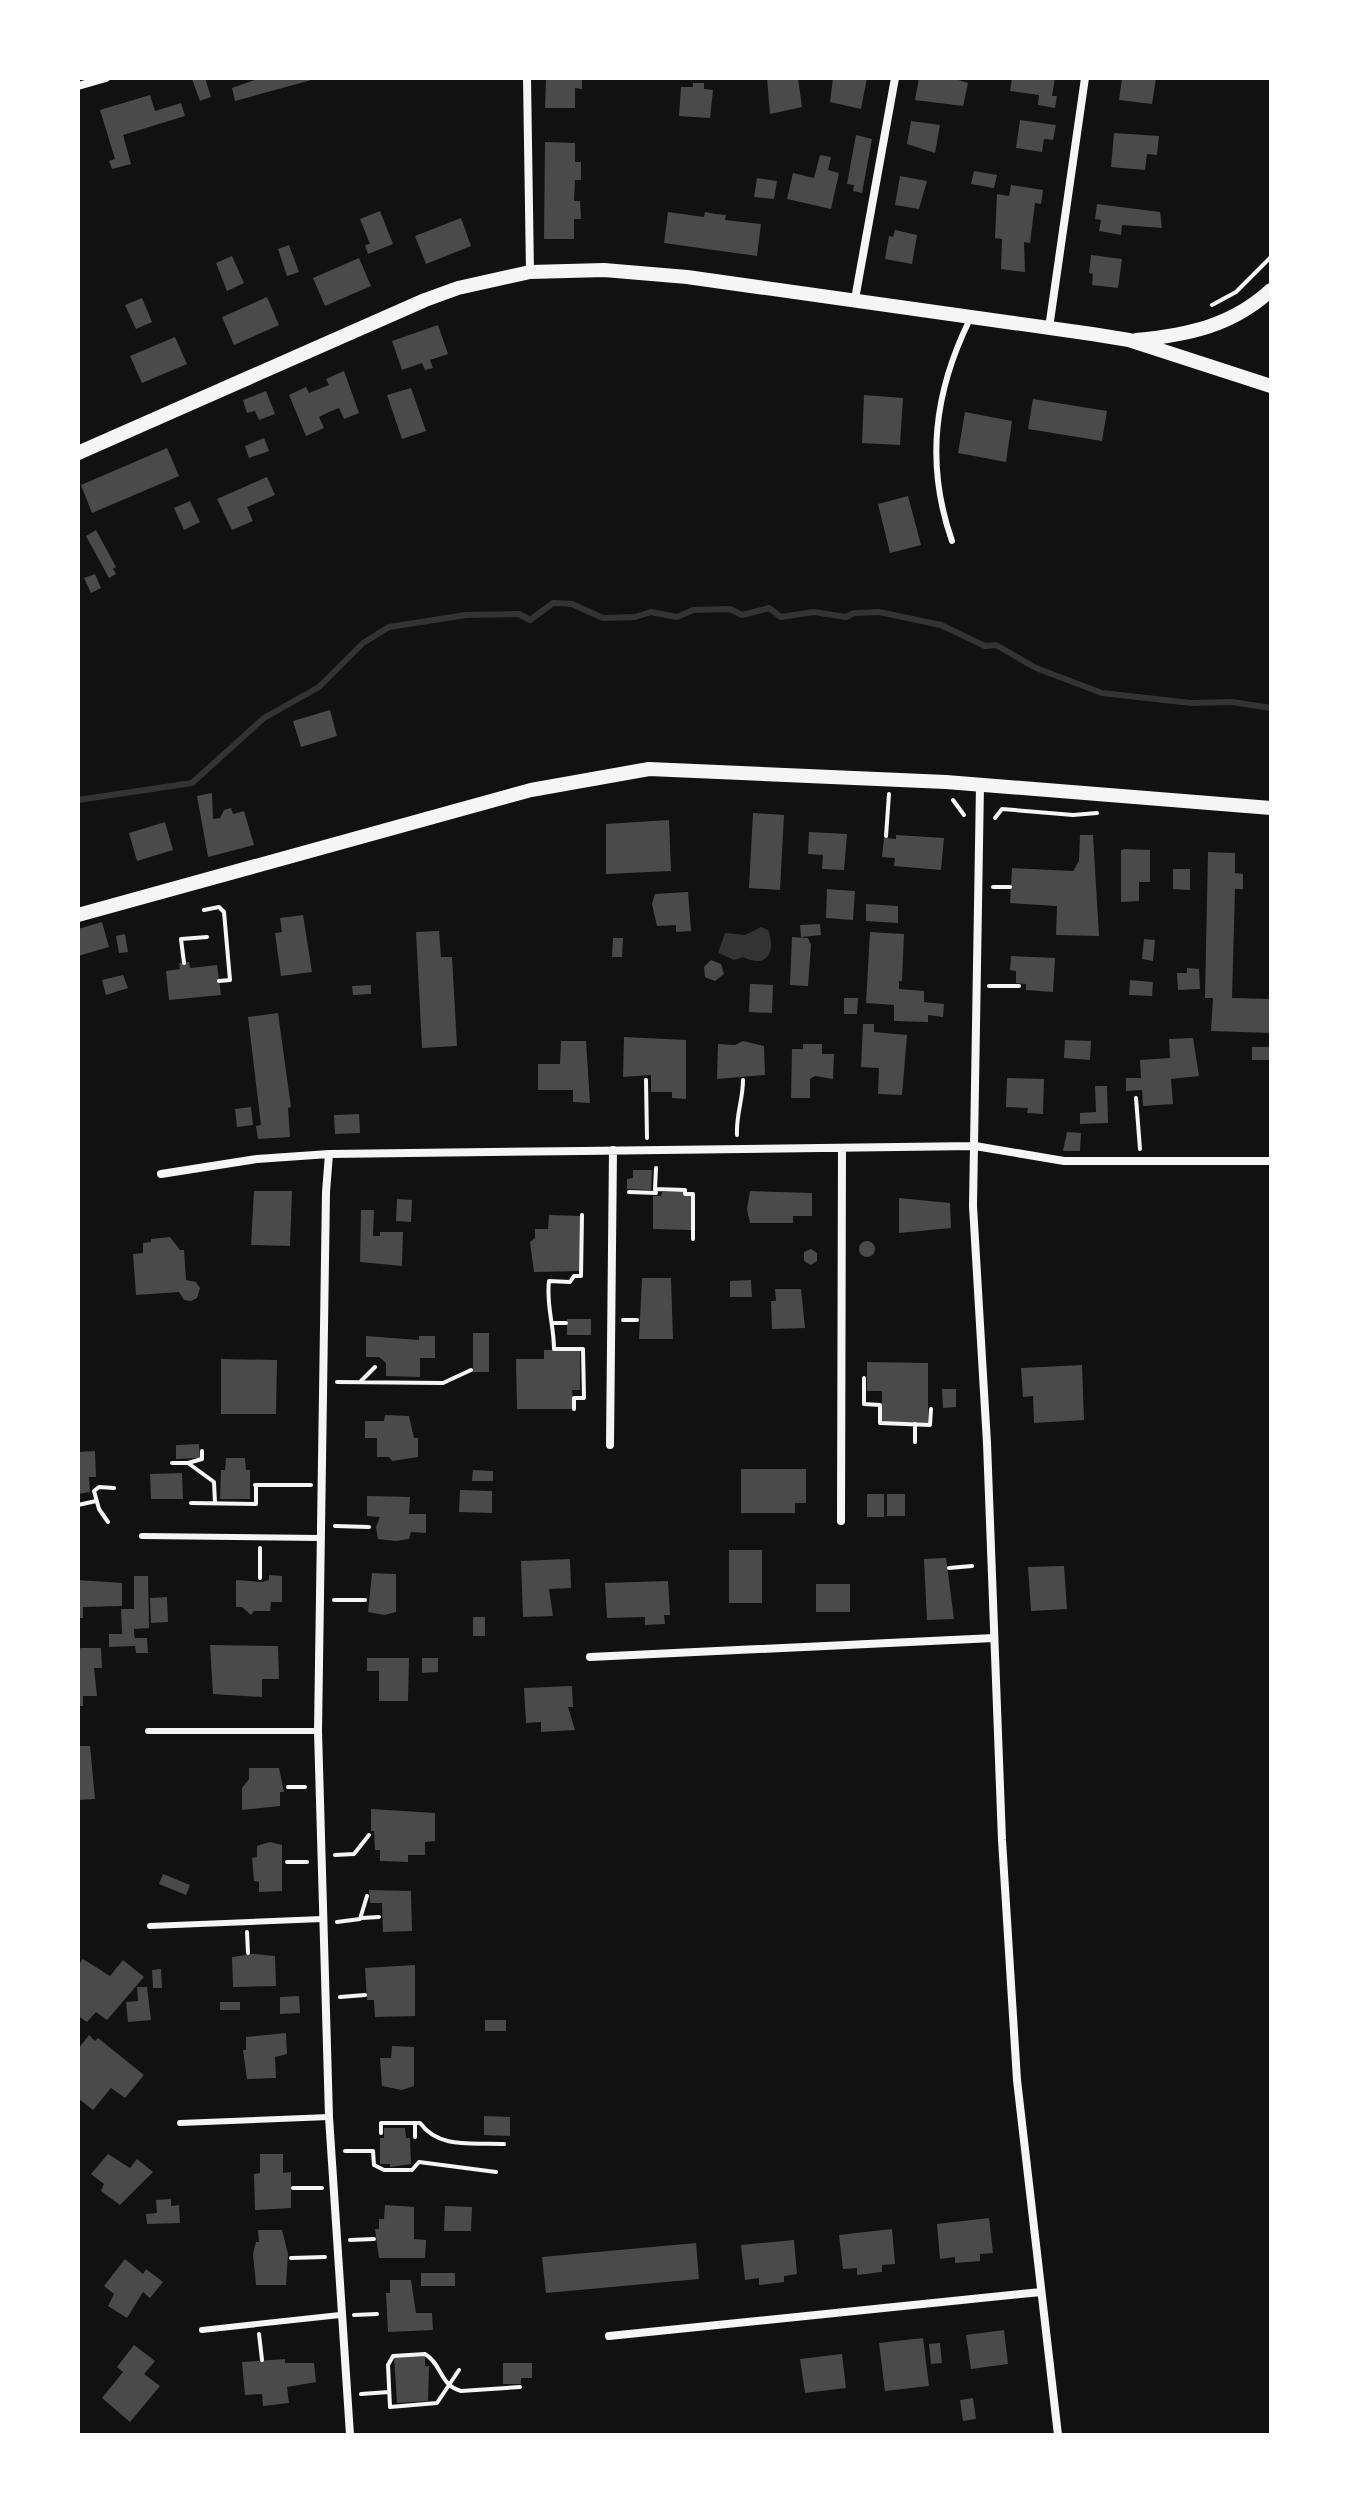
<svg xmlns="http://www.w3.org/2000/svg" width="1349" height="2513" viewBox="0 0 1349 2513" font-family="Jost,sans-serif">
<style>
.water{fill:#333}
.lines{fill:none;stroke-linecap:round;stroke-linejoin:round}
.stream{stroke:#333;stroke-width:6}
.building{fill:#4a4a4a}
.path{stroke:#f5f5f5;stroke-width:4}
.service{stroke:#f5f5f5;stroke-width:6}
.minor{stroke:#f5f5f5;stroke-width:8}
.tertiary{stroke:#f5f5f5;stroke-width:14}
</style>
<rect width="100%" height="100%" fill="#111"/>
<path class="water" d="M761 927 768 930C777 953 766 969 743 957L734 960 718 953 725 933 745 935Z"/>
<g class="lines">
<path class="stream" d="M78 800 192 783 264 718 319 687 363 643 389 627 466 615 519 614 530 620 553 603 572 604 603 618 635 617 651 612 677 617 693 610 730 609 742 615 769 608 781 617 814 612 846 617 854 613 879 612 941 625 985 646 996 645 1036 668 1102 693 1191 703 1232 702 1271 708"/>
</g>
<path class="building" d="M205 78 211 97 200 101 192 79Z
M260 78H315V79L235 101 232 88Z
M546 78 582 79V89L575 88V108H545Z
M767 78H798L802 107 770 114Z
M833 78H867L861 109 830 102Z
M919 78H952L968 83 963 106 915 100Z
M1012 78H1055L1052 96H1057L1055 108 1038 105 1039 95 1010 91Z
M1122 78H1156L1152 104 1119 100Z
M693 83H704V89L713 90 710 118 679 116 681 87H693Z
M150 95 155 111 181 103 185 116 123 135 131 164 112 169 109 161 115 159 100 110Z
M1020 120 1056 125 1053 140 1044 139 1042 152 1016 148Z
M911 121 940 125 935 153 907 144Z
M1114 133 1159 136 1157 155 1147 154 1145 170 1111 167Z
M856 135 872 139 862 193 853 191 854 185 847 184Z
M545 142 575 143V162H581V180H575L574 201H580L581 219H574V239H544Z
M820 155 831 157 828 170 839 173 831 209 787 199 793 173 814 178Z
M974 171 997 175 994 188 971 184Z
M900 176 927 181 919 209 895 205Z
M757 178 777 181 774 199 754 197Z
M1011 185 1043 190 1041 204 1035 203 1030 243 1024 242 1025 272 1001 269 1002 239 995 238 997 194 1009 196Z
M1097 204 1160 212 1162 228 1122 225 1121 235 1099 231 1101 220 1095 219Z
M380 211 393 244 368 254 365 245 370 244 360 219Z
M668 212 704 217 705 212 716 214 726 215 725 220 761 224 757 256 664 243Z
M461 218 471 246 426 264 415 236Z
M895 230 917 235 912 264 885 259 889 236 893 237Z
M289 245 299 272 287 276 278 249Z
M1091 255 1122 259 1118 288 1092 285 1093 274 1089 273Z
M232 256 244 283 227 291 216 263Z
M359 258 371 286 325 306 313 278Z
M267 297 279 325 234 345 222 317Z
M142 298 152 322 136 329 125 305Z
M438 325 448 354 430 360 433 368 425 370 422 363 402 370 392 341Z
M175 337 187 364 142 383 130 356Z
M344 371 359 413 344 419 339 408 329 412 319 417 324 428 306 436 289 395 306 387 309 393 329 385 326 379Z
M411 388 426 431 402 439 387 395Z
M266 391 275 414 259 420 255 411 247 413 243 400Z
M864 395 903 398 900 445 862 443Z
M1033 399 1107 411 1102 441 1028 429Z
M965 412 1012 421 1006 462 958 453Z
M264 438 269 451 249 458 245 446Z
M167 448 179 476 92 513 81 485Z
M267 477 275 495 247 507 253 521 232 530 217 499Z
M908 496 921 545 890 553 878 504Z
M190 501 200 522 184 530 174 508Z
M96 530 116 567 113 569 116 574 109 578 86 536Z
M95 574 101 588 91 593 84 578Z
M330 710 337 736 301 747 293 721Z
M212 793 213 819 220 818 224 810 231 808 233 814 244 811 254 845 208 857 197 796Z
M753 813 784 815 780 890 749 888Z
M669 820 671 871 606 874V824Z
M165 822 173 850 137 861 129 833Z
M809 832 847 834 844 870 822 869 823 855 808 854Z
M896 835 944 838 941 870 894 866 895 858 882 857 884 838 896 839Z
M1080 835H1093L1099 936 1056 935 1057 906 1010 903 1012 868 1073 871 1079 861Z
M1125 849 1150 850V882H1139V901L1121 902V850Z
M1208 852 1235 853V873L1243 874V889H1235L1232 998 1271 999V1033L1211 1031 1213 998H1205Z
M1173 869H1190V890L1173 889Z
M827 889 855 891 853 920 826 918Z
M688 892 691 931 676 932V925L657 926 652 904 655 894Z
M866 904 898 906V923L866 921Z
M303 915 312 972 281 976 275 933 282 932 280 918Z
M102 922 109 947 78 956V929Z
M820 924 821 935 801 937 800 925Z
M439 931 441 957H452L457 1046 422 1048 416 932Z
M870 932 904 934 902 981H899V989L924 991V1002L944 1004 943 1017 928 1015V1022L894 1021V1005L866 1003Z
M125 934 128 952 119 953 116 936Z
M792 937 808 938 811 945 808 986 790 985Z
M613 938H623L622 957H612Z
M1144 939 1155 940 1153 961 1142 959Z
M1011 956 1055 958 1053 992 1026 990V984L1016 983V971L1010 970Z
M711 960 721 964 724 974 715 981 705 977 704 967Z
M189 962 190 968 217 965 221 995 169 1000 166 971 180 969 179 963Z
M1187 968 1199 969 1200 989 1178 990 1177 973H1187Z
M123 975 128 988 106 995 102 980Z
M1130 980 1153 982 1152 996 1129 995Z
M750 984 773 985 772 1013 749 1012Z
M371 985V994L353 995 352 986Z
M844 998H858L857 1014H844Z
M278 1013 291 1107 288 1108 290 1137 258 1139 256 1126 261 1125 248 1017Z
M863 1024H874V1032L907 1035 902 1095 878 1094 879 1068 861 1067Z
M624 1037 686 1040V1099L672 1098V1092H651V1075L623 1077Z
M1193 1038 1199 1076 1171 1079 1173 1104 1143 1106 1142 1090 1126 1091V1078H1141L1140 1060 1170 1058 1169 1039Z
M1065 1040 1091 1041 1090 1060 1064 1058Z
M561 1041H586L590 1103 573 1102V1090H538V1064H560Z
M743 1041 764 1046 765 1075 717 1079 718 1044 735 1045Z
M803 1044H822V1054H834L833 1079 815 1076 810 1079V1098H791L792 1049H803Z
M1252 1047H1271V1060H1252Z
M1007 1078 1044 1079 1043 1114 1027 1113 1028 1108 1006 1107Z
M1095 1086H1107L1108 1123 1080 1124V1113L1096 1112Z
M251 1107 253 1125 237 1127 235 1109Z
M359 1114 360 1133 335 1134 334 1115Z
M1067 1132 1081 1133 1080 1151H1063Z
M633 1170H652L651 1190 627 1189V1179L633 1178Z
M254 1191H292L290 1246 251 1245Z
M750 1191 812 1193V1216H793V1223H750L747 1209Z
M662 1192H683V1196H691V1230L653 1229V1196H661Z
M899 1198 950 1203 951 1228 899 1233Z
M397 1199 412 1200 411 1222 396 1221Z
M361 1210H374L373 1236H380V1232H403L402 1266 360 1262Z
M549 1215 581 1216 580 1271 534 1272 530 1242 535 1238V1229H548Z
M170 1237 180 1250H184L186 1280 196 1282 200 1288 197 1298 191 1301 184 1300 179 1292 136 1295 133 1254 143 1253V1243L151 1242V1239Z
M859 1249a8 8 0 1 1 16 0a8 8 0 1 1-16 0Z
M811 1249 817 1253V1261L811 1265 804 1261V1252Z
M642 1278H671L673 1339H639Z
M751 1280 752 1297H730V1281Z
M775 1289H801L805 1328 772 1329 771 1301H776Z
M567 1319H591V1335H567Z
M473 1333H489V1372H473Z
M366 1336 419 1340V1336H435V1358H420V1377L386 1376V1363L379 1357H366Z
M544 1350H580V1390H572L573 1409H517L516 1359H544Z
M221 1359 277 1360 276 1414H221Z
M867 1362 928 1363V1423L882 1422V1391H867Z
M1082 1365 1084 1420 1034 1423 1033 1396 1023 1397 1021 1368Z
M942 1389H956V1407L943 1408Z
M385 1415 409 1416 414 1438H418V1457L392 1461 389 1457H377V1438H365V1421H384Z
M199 1444 200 1458 176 1459V1445Z
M95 1451 96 1477H89L90 1492 78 1494V1452Z
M226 1458H245L246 1470H250V1499H220L221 1470H225Z
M741 1469H806V1503H795V1513H741Z
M473 1470 493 1471V1481H472Z
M182 1473 183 1499H151L150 1474Z
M460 1490 492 1491V1513L459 1512Z
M867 1494H884V1517H867Z
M887 1494H905V1516H887Z
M367 1496 410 1497 409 1514H426V1533L411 1532 409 1539 396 1541 378 1539 376 1527 380 1517 367 1516Z
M729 1550H762V1603H729Z
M946 1558 954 1619 927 1620 924 1559Z
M570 1559 571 1588 549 1589 553 1616 523 1617 521 1561Z
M1064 1566 1067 1609 1031 1611 1028 1567Z
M372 1573 396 1574V1612L384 1615 368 1612Z
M269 1575 282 1576V1602H271L270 1611H254L251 1615 242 1607H236V1580L262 1582 269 1580Z
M134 1576H148L149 1628 134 1629V1634L135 1638H147L148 1653H136L135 1646 109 1647V1634H122L121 1609H134Z
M78 1580 122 1583V1606L83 1607V1618H78Z
M668 1581 670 1615H664L665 1624 645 1625V1617L607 1618 605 1583Z
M816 1584H850V1612H816Z
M167 1597 168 1622 151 1623 150 1598Z
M473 1617H485V1636H473Z
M210 1645 278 1646 279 1679H262V1697L213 1694Z
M81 1648H101L102 1668H94L97 1696H83V1706H78V1650Z
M367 1658H409L408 1701H379V1671H367Z
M422 1658H438V1672L422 1673Z
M572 1686 573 1707H568L575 1730 541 1732V1722L526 1723 524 1688Z
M78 1746H90L95 1799 78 1800Z
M249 1768H279L284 1792H280V1806L242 1810V1788L249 1779Z
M371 1809 435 1813V1841L425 1842V1855H408V1862L380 1861V1850H375L374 1831H371Z
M270 1842 282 1845V1891L259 1892V1882L254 1881 252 1858 257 1857V1846Z
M163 1874 190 1885 186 1895 159 1884Z
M369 1890 411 1891 412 1931 383 1932 382 1903H370Z
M253 1954 275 1956 276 1986 233 1987 232 1957Z
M83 1959 110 1976 123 1960 144 1977 107 2020 96 2012 87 2022 78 2016V1965Z
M415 1965V2016L375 2017 374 2000H367L365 1968Z
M161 1969 162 1988H153L152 1970Z
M137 1987H147L151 2020 128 2022 126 2002 138 2001Z
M299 1996 300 2013 280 2014V1997Z
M220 2002H240V2010H220Z
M485 2020H506V2031H485Z
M286 2033 287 2054 275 2057 276 2078 247 2079 243 2050H246V2037Z
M89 2035 95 2041 98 2038 144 2075 125 2098 111 2088 93 2110 78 2098V2049Z
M392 2046 414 2047V2086L402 2090 382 2086 380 2058H391Z
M484 2116 510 2117V2136L484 2135Z
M384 2128H405L406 2138H410L411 2164 390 2167V2164H380V2138H384Z
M108 2154 130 2168 137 2159 153 2172 120 2205 101 2191 104 2184 91 2174Z
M260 2154H283V2173L291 2172V2208L255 2210 254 2174 260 2173Z
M171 2199V2206L179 2205 180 2223 147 2224 146 2214 157 2213 156 2200Z
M385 2205 414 2207V2239L426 2240 425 2258H379L375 2229H379V2219H384Z
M445 2206 472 2207 471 2231H444Z
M989 2218 993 2253 980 2254V2261L968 2262 955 2263V2257L940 2259 937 2224Z
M892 2229 895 2264 882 2265V2272L857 2275V2268L843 2269 839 2235Z
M258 2230H282L288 2254 286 2285H256L253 2254 256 2242H259Z
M794 2240 797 2274 784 2276V2282L759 2285V2278L745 2280 741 2245Z
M696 2243 699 2279 546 2293 542 2257Z
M125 2259 143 2274 146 2269 163 2282 150 2298 143 2292 127 2318 108 2306 114 2294 104 2286Z
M421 2273H455V2286H421Z
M390 2280H411L416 2313H432L433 2330 388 2332 386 2293H390Z
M1004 2330 1008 2364 971 2369 966 2335Z
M923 2338 929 2386 885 2391 879 2343Z
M940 2343 942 2363 931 2364 929 2344Z
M134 2345 155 2361 144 2374 160 2386 130 2422 102 2398 123 2372 117 2367Z
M842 2354 846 2388 805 2393 800 2359Z
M425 2355V2366H429L428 2401 397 2403 394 2357Z
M285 2359V2363H314L316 2382 287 2387 289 2403 263 2406 262 2394 245 2395 242 2362Z
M503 2363H532V2378H521V2384H503Z
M973 2398 976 2419 963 2421 960 2400Z"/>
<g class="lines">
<path class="path" d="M1212 305 1236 292 1271 257
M953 800 964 815
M995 818 1002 809 1073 815 1097 813
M886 836 889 794
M993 887H1010
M204 910 219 907 224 912 230 980 219 981
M184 963 181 939 207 937
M989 986H1019
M646 1080 647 1138
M1136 1098 1140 1149
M737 1135C736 1114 743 1100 743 1080
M656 1168 655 1189 685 1190V1194H693V1239
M629 1192 656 1193 655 1189
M623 1320H637
M554 1323H566
M864 1378V1404L880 1405V1423L930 1425 931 1409
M337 1382 443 1383 471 1370
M360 1382 375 1367
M574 1409V1398H584L583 1349H554C554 1325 546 1305 549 1281L570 1282 574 1276H581L582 1215
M915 1442V1424
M202 1451V1459L188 1463 214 1482 215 1503
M172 1463H188
M255 1485H311
M191 1503 256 1504V1485
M78 1505 96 1501
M108 1522 99 1509 94 1491 99 1487 114 1488
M335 1526 369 1527
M260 1548V1578
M949 1568 972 1566
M334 1600H365
M288 1787H305
M335 1855 354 1854 369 1835
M287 1862H307
M362 1918 379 1917
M337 1922 360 1919 367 1896
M247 1932 248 1953
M340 1997 365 1995
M415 2123V2137
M381 2133V2123H420C440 2150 474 2142 504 2144
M345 2151H373L374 2165 384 2170H412L419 2162 496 2172
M293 2188H322
M350 2240 374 2239
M291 2258 325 2257
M354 2315 377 2314
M259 2334 262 2360
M459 2370 437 2403 390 2407 388 2365 393 2356 425 2354C442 2364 440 2386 461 2391L520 2387
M361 2394 389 2392"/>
<path class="service" d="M952 541C925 464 934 392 970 319
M142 1536 320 1538
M148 1731H318
M150 1926 322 1919
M180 2123 329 2117
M202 2330 340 2315"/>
<path class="minor" d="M527 78 530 272
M78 86 106 78
M855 299 895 78
M1049 328 1085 78
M980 785 973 1206 987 1443 1002 1840 1017 2080 1058 2435
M329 1154 326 1192 318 1731 329 2117 350 2435
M161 1174 257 1159 329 1154 581 1151 975 1146 1064 1161H1271
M610 1445 613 1150
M841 1521 842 1148
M590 1657 994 1638
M609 2336 1041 2292"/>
<path class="tertiary" d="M1136 340C1188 335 1232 326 1271 290
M78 453 425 300 458 288 530 272 604 270 687 277 1092 334 1129 340 1271 386
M78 915 531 790 649 769 946 782 1271 808"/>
</g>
<rect width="1349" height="2513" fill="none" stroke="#ffffff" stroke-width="160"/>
</svg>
